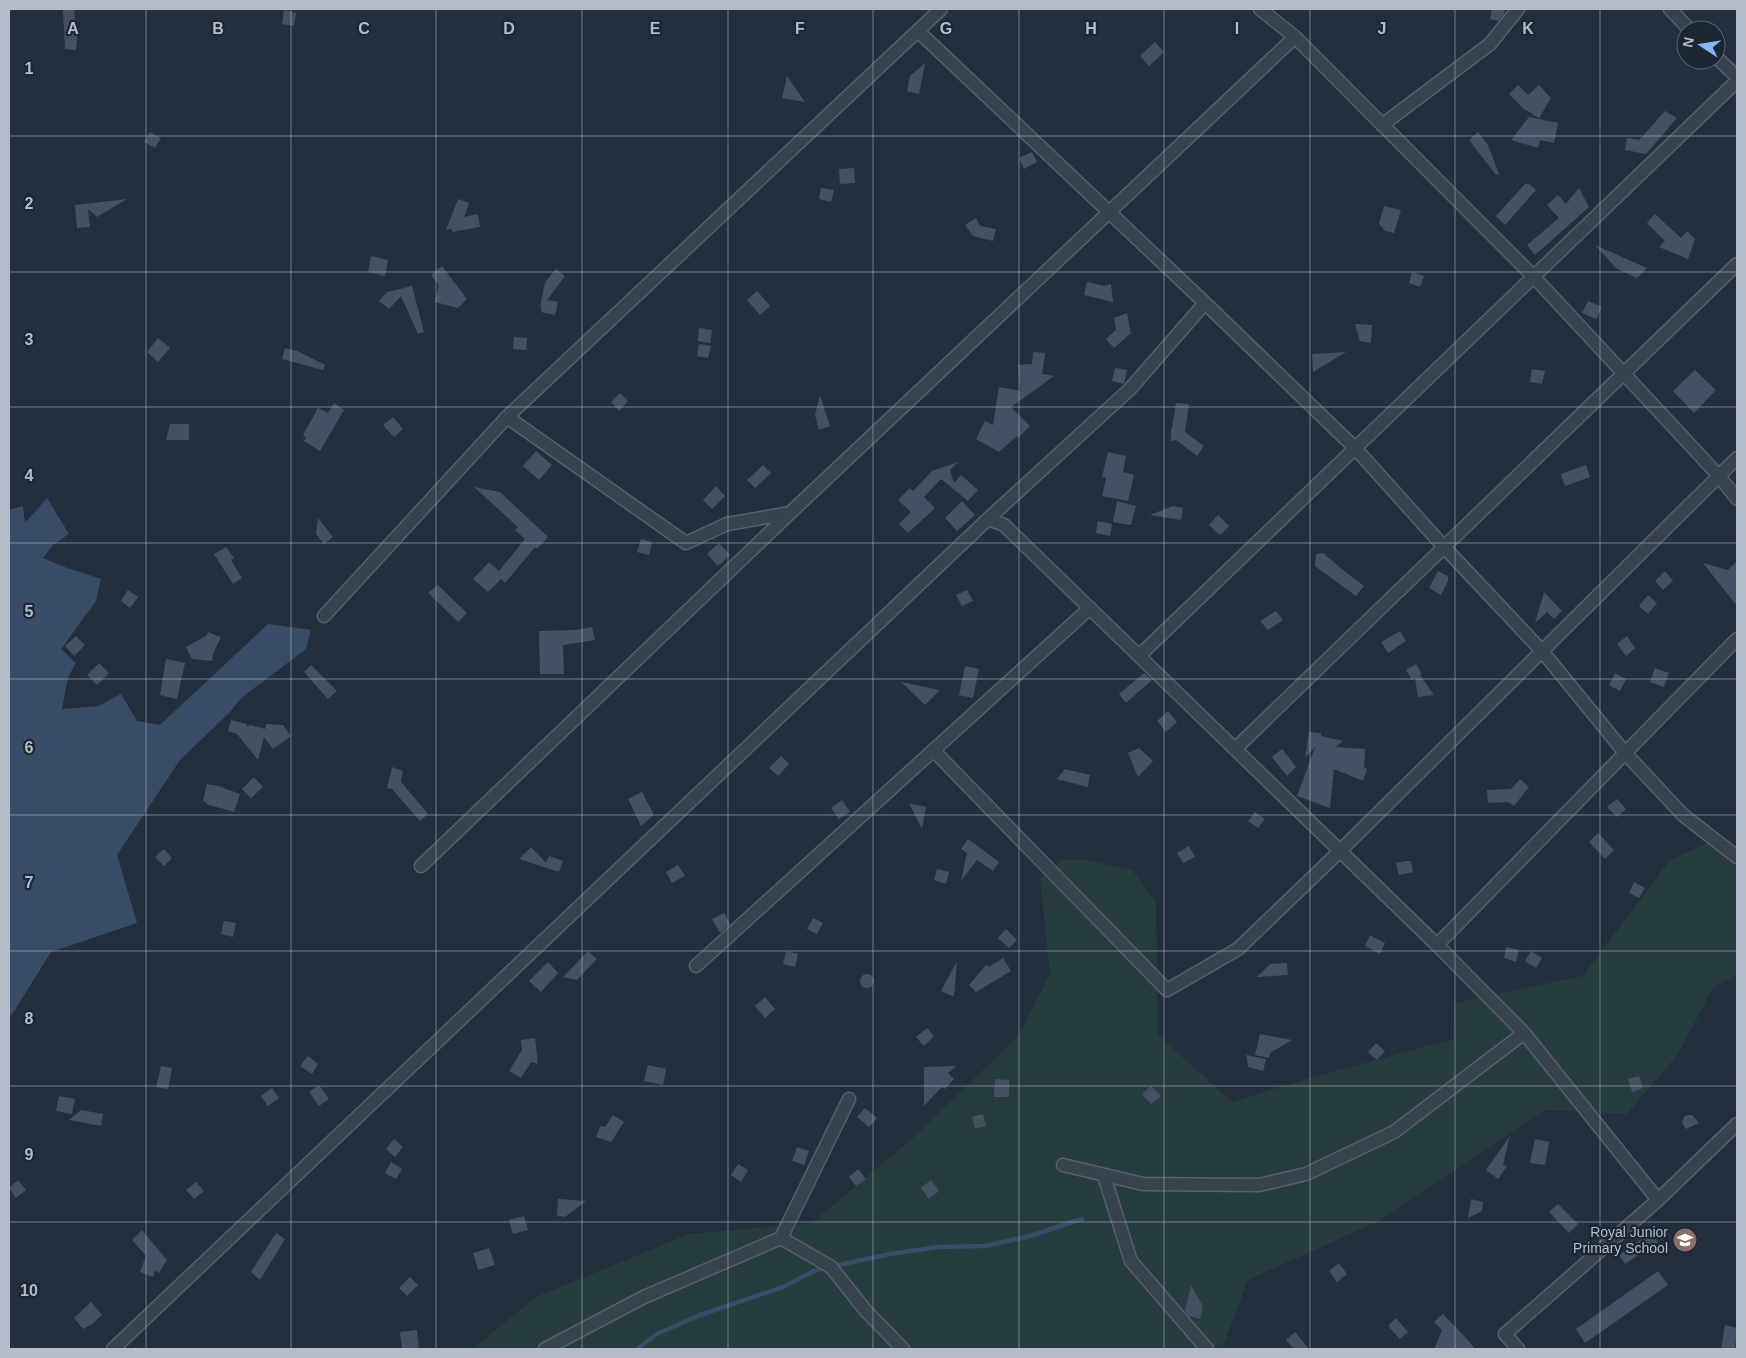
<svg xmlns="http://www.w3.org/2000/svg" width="1746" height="1358" viewBox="0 0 1746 1358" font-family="Arial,sans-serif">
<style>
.green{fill:#263c3f}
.water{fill:#394c67}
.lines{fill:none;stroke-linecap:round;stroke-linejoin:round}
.stream{stroke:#394c67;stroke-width:4.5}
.building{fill:#455162}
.minor-casing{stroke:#565f6c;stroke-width:15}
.minor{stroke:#38414e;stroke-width:12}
.grid{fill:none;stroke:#b4bcc9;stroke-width:1;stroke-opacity:0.55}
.labels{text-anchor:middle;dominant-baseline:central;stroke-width:4.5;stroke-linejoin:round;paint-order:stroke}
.poi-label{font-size:14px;fill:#b4bcc9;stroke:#1d2633;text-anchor:end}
.grid-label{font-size:16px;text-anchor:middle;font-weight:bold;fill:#b4bcc9;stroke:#1d2633;stroke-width:4.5;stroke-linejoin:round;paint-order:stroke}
</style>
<rect width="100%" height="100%" fill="#242f3e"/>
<path class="green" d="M1718 838 1737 851V974L1713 988 1678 1054 1627 1114 1545 1110 1379 1221 1248 1280 1222 1349H472L536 1297 689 1234 812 1223 913 1138 1019 1035 1050 974 1040 879 1061 860H1086L1132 870 1156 902 1158 1035 1232 1102 1300 1081 1453 1039 1454 1003 1583 976 1670 860Z"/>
<path class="water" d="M47 498 69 534 53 545 43 558 67 568 101 579 96 601 61 649 76 663 68 677 62 709 99 706 121 694 137 721 160 725 268 624 311 630 306 649 241 698 229 713 180 760 117 855 137 923 51 952 13 1013 9 1016V510L23 506 25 523Z"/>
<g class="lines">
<path class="stream" d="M834 1266 890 1254 938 1247 985 1246 1030 1236 1082 1219
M637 1349 657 1334 700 1315 783 1287 814 1271 826 1268"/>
</g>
<path class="building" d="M74 9 77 38 76 50 65 49 63 10Z
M1492 9H1505L1504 14 1498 21 1490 19Z
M284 10 296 13 294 26 282 24Z
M1155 42 1164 52 1149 66 1140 56Z
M925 63 919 94 907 91 910 76Z
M787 76 805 102 782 98Z
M1518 85 1528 95 1539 85 1551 98 1539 118 1524 109 1509 94Z
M1665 111 1677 118 1646 154 1625 150 1627 138 1639 140Z
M1529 117 1558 123 1554 143 1540 140 1538 148 1511 140Z
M150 132 161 138 155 148 144 142Z
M1478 132 1488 145 1499 174 1496 175 1469 140Z
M1032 152 1037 162 1024 169 1019 158Z
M854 168 855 183 840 184 839 169Z
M1525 184H1529L1536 190 1505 225 1496 216Z
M821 188 834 190 831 202 819 199Z
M1579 188 1589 207 1535 255 1527 245 1559 218 1547 205 1558 195 1566 204Z
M127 199 97 217 88 209 90 227 77 228 75 205Z
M458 199 469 203 464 217 478 214 480 227 452 232V229L446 230Z
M1384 206 1401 210 1394 233 1385 231 1379 224Z
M1655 214 1681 238 1687 231 1695 239 1688 259 1659 247 1665 241 1647 223Z
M976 218 980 226 996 229 993 241 973 236 965 225Z
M1595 245 1647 268 1637 278 1617 269Z
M371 256 388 260 385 276 368 272Z
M442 266 467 299 458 308 435 302 439 285 431 275Z
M556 269 565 276 547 300 558 302 555 315 541 312 542 306 540 308 545 282Z
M1412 272 1424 276 1420 287 1409 283Z
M1087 282 1104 286 1111 284 1113 302 1084 295Z
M412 286 424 332 418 334 401 296 389 309 379 301 387 292Z
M757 291 770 306 760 315 747 300Z
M1588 301 1602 307 1596 319 1582 313Z
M1127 313 1131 333 1114 348 1106 339 1116 330 1114 318Z
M1355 324 1372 325 1371 343 1360 341Z
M699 328 712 330 710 343 698 341Z
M514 337 527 338 526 350 513 349Z
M158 338 170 348 158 362 147 352Z
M699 344 711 346 708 358 697 356Z
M285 348 297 351 325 365 323 370 282 359Z
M1033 352 1045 353 1042 374 1054 376 1011 407 1030 426 1018 438 1017 436 999 452 976 439 985 421 993 425 999 387 1020 391 1018 365 1032 364Z
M1346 352 1313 372 1312 354Z
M1115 368 1127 370 1124 384 1112 381Z
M1532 369 1545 371 1542 384 1530 382Z
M1695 370 1716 390 1694 413 1673 391Z
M620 393 628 401 619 411 611 402Z
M820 395 830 426 819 430 815 415Z
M334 403 344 410 320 451 304 441 306 438 303 435 318 408 328 413Z
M1176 403 1189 404 1185 432 1204 446 1197 456 1176 440 1171 441V429L1172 428Z
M393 417 403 429 394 437 383 425Z
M170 424H189V440H166Z
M536 451 552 465 539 480 523 466Z
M1108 452 1126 456 1123 472 1134 475 1128 501 1102 496 1106 478 1102 477Z
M958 462 950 470 954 483 961 475 978 490 968 501 941 479 924 497 935 508 908 533 899 524 911 512 898 500 910 488 913 491 932 471Z
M763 465 771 473 755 488 747 480Z
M1586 465 1590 477 1565 486 1561 474Z
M716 486 725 496 712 509 703 500Z
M474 487 500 492 548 537 537 549 535 547 505 583 501 579 488 592 473 579 489 562 499 571 525 539 515 530 518 527Z
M962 501 975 515 957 531 945 518Z
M1117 501 1136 506 1131 525 1113 522Z
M1173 506 1183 508 1181 520 1150 515Z
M1218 515 1229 526 1220 535 1209 525Z
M318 518 333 537 324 544 316 534Z
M1098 521 1112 524 1110 536 1096 533Z
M641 539 652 542 649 555 637 552Z
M719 543 730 555 718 566 707 554Z
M226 547 234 558 231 560 242 578 233 584 214 554Z
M1323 553 1348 574 1364 586 1356 596 1315 566 1316 554Z
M1737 561V606L1703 563 1728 570Z
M1438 571 1448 576V581L1441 595 1429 588Z
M1665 571 1673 581 1663 590 1655 581Z
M438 585 467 613 458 622 428 593Z
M128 590 138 597 130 608 121 601Z
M967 590 973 601 962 606 956 595Z
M1544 592 1562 611 1554 619 1547 612 1535 623Z
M1648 595 1657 603 1648 614 1639 606Z
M1276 611 1283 620 1268 630 1260 621Z
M592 627 595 640 563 645 564 674H540L539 631 575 630Z
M1400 631 1406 641 1388 653 1381 642Z
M208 632 221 637 213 654 212 661 192 659 186 647 206 636Z
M76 636 85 645 74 656 65 646Z
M1627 636 1635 648 1626 656 1617 644Z
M166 659 185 663 177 699 160 695Z
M99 663 109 673 97 685 87 675Z
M1416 664 1422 674 1420 675 1434 695 1418 697 1415 678 1412 680 1406 670Z
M311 665 337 691 328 699 304 672Z
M965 666 979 669 973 698 959 695Z
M1655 668 1669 673 1664 687 1650 682Z
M1144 673 1152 680 1126 703 1119 694Z
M1615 673 1626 679 1620 691 1609 685Z
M901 682 940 690 925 705Z
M1168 711 1177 722 1166 732 1157 721Z
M231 720 247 724V727L250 725 265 729 266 724 283 725 291 736 273 749 264 737 258 760 237 734 228 731Z
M1309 732 1321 733V736L1343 741 1335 747 1365 749 1364 768 1367 769 1363 781 1334 769 1330 808 1297 796 1315 747 1305 758Z
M1139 748 1153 761 1138 777 1128 753Z
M1282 749 1296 767 1287 776 1272 757Z
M781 756 789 764 778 776 769 768Z
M392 767 403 771 401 782 428 814 420 821 392 789 387 788Z
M1065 769 1090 775 1088 787 1057 779Z
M254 777 263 787 251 798 242 789Z
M1520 779 1529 787 1514 806 1508 802 1488 803 1487 790 1511 789Z
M207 784 218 786 240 794 234 812 206 804V802L203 801Z
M642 792 654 815 641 826 628 799Z
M1617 799 1626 809 1617 817 1607 807Z
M842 800 850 812 839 819 831 808Z
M909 803 926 807 922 829Z
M1255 812 1265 819 1258 828 1248 821Z
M1598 833 1614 850 1605 859 1589 842Z
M968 839 999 862 993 871 977 860 961 881 967 853 961 849Z
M1189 846 1195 857 1183 863 1177 853Z
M531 847 546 863 549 856 563 861 559 872 519 859Z
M164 849 172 858 164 866 155 857Z
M1406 861H1411L1413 872 1399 875 1396 863Z
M678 865 685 876 672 883 666 872Z
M937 869 949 872 946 884 934 880Z
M1634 882 1645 888 1639 898 1629 893Z
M724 913 730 924 720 933 712 919Z
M813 918 823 923 817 934 807 929Z
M224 921 236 923 233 937 221 934Z
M1006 929 1017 940 1009 948 998 938Z
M1370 935 1385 943 1380 954 1365 946Z
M1506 947 1519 950 1516 962 1504 958Z
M588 951 597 959 577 980 563 977Z
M786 951 798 954 795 967 783 964Z
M1531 951 1542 958 1536 968 1525 961Z
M1003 958 1011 971 976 992 969 985 986 965 989 967Z
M957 961 954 997 941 991Z
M548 962 558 973 541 992 529 981Z
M1287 963 1288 975 1257 977 1270 964Z
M860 981a7 7 0 1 1 14 0a7 7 0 1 1-14 0Z
M765 997 775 1009 765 1018 755 1006Z
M927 1028 934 1036 924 1046 916 1037Z
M1260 1034 1292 1040 1270 1053 1269 1058 1255 1055Z
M535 1038 538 1064 531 1062 521 1078 509 1071 522 1050 521 1040Z
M1376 1043 1385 1051 1377 1060 1368 1052Z
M1246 1055 1266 1059 1263 1071 1248 1067Z
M308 1056 318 1064 312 1074 300 1066Z
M648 1065 666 1069 663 1085 644 1081Z
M161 1066 172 1068 168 1089 156 1087Z
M956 1066 948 1073 954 1079 945 1089 942 1087 924 1106V1067Z
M1639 1076 1643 1088 1632 1092 1628 1079Z
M995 1079 1009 1080V1097H994Z
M319 1085 329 1099 319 1106 309 1092Z
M1151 1086 1161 1096 1151 1104 1142 1094Z
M272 1088 279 1098 268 1106 261 1096Z
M59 1096 75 1099 72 1114 56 1111Z
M865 1108 877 1118 869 1127 857 1117Z
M81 1110 103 1114 101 1126 69 1120Z
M983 1114 986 1126 975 1129 972 1117Z
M613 1115 624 1122 611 1142 596 1137 600 1126 605 1127Z
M1687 1115H1692L1699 1123 1686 1129 1682 1122 1684 1117Z
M1510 1136 1503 1165 1507 1166 1498 1179 1486 1170Z
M394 1139 403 1147 395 1157 386 1149Z
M1535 1139 1549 1142 1545 1165 1530 1163Z
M797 1147 809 1151 804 1165 792 1161Z
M391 1162 402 1169 396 1179 385 1173Z
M738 1164 748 1170 741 1182 731 1175Z
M858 1169 866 1179 856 1186 849 1177Z
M18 1180 26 1190 16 1198 9 1188Z
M931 1180 939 1191 929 1199 921 1188Z
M196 1182 204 1191 194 1199 186 1190Z
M558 1199 586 1201 565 1217 557 1216Z
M1471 1199 1483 1202 1482 1211 1468 1218Z
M1558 1204 1578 1224 1569 1233 1549 1212Z
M524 1216 528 1230 513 1234 509 1220Z
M142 1230 167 1260 159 1273 155 1270 153 1277 140 1272 146 1256 132 1240Z
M1651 1232 1658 1242 1625 1264 1619 1255Z
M276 1233 285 1239 260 1280 251 1272Z
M489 1248 495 1265 478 1270 473 1253Z
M1339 1263 1347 1274 1337 1282 1329 1271Z
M1658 1271 1668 1285 1585 1343 1576 1329Z
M410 1277 418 1285 407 1296 399 1288Z
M1191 1285 1203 1306 1200 1319 1189 1316 1185 1311Z
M91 1302 102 1315 92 1324 83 1329 74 1318Z
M1443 1314 1466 1338 1475 1349H1434L1442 1330 1434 1322Z
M1396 1318 1408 1332 1400 1339 1388 1326Z
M1725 1325 1737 1328 1735 1349H1721Z
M417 1330 419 1348 402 1349 400 1332Z
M1295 1332 1299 1337 1309 1349H1294L1286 1340Z"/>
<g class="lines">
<defs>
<path id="minor" d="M1260 9 1295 37 1534 277 1719 476 1737 499
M1670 9 1690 30
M918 31 1205 303 1355 448 1444 547 1542 651 1626 754 1683 815 1737 857
M1716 57 1737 77
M1382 125 1490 44 1518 9
M507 417 686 543 727 524 790 513
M988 519 1004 525 1437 945 1737 639
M324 616 507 417 941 9
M1139 656 1737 81
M1235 749 1737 264
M933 750 1167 990 1238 949 1340 851 1737 458
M421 866 790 513 1295 37
M1437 945 1524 1033 1658 1200
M696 966 1090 608
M1063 1165 1143 1184 1259 1185 1306 1174 1394 1132 1524 1033
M1104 1176 1131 1261 1207 1349
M781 1238 831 1267 866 1311 903 1349
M113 1349 988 519 1130 389 1205 303
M545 1349 644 1297 781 1238 849 1099
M1518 1349 1505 1334 1658 1200 1737 1124"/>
</defs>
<use href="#minor" class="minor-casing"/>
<use href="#minor" class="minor"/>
</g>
<path class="grid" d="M146 9V1349M291 9V1349M436 9V1349M582 9V1349M728 9V1349M873 9V1349M1019 9V1349M1164 9V1349M1310 9V1349M1455 9V1349M1600 9V1349M9 136H1737M9 272H1737M9 407H1737M9 543H1737M9 679H1737M9 815H1737M9 951H1737M9 1086H1737M9 1222H1737"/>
<defs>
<symbol id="school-disc" viewBox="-11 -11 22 22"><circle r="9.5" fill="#8d6e63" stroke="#1d2633"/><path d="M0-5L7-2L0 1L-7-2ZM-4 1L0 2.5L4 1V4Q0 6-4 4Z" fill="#fff"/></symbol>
</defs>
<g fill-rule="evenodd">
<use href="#school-disc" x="1671" y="1226" width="28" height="28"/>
</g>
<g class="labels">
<g class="poi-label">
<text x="1668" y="1232">Royal Junior<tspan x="1668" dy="16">Primary School</tspan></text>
</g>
</g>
<g class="grid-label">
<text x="73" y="34">A</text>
<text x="218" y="34">B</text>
<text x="364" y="34">C</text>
<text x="509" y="34">D</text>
<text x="655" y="34">E</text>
<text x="800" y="34">F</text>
<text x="946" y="34">G</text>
<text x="1091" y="34">H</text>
<text x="1237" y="34">I</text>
<text x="1382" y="34">J</text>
<text x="1528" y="34">K</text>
<text x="29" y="74">1</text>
<text x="29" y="209">2</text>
<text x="29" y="345">3</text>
<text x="29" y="481">4</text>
<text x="29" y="617">5</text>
<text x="29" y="753">6</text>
<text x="29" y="888">7</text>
<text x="29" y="1024">8</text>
<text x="29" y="1160">9</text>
<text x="29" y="1296">10</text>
</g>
<rect width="1746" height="1358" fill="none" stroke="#b4bcc9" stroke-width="20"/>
<g transform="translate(1701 45) rotate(282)"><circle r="24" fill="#1d2633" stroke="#59626f"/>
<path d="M0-4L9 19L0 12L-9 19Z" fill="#8ab4f8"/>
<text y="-8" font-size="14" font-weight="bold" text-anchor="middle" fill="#b4bcc9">N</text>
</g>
</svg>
